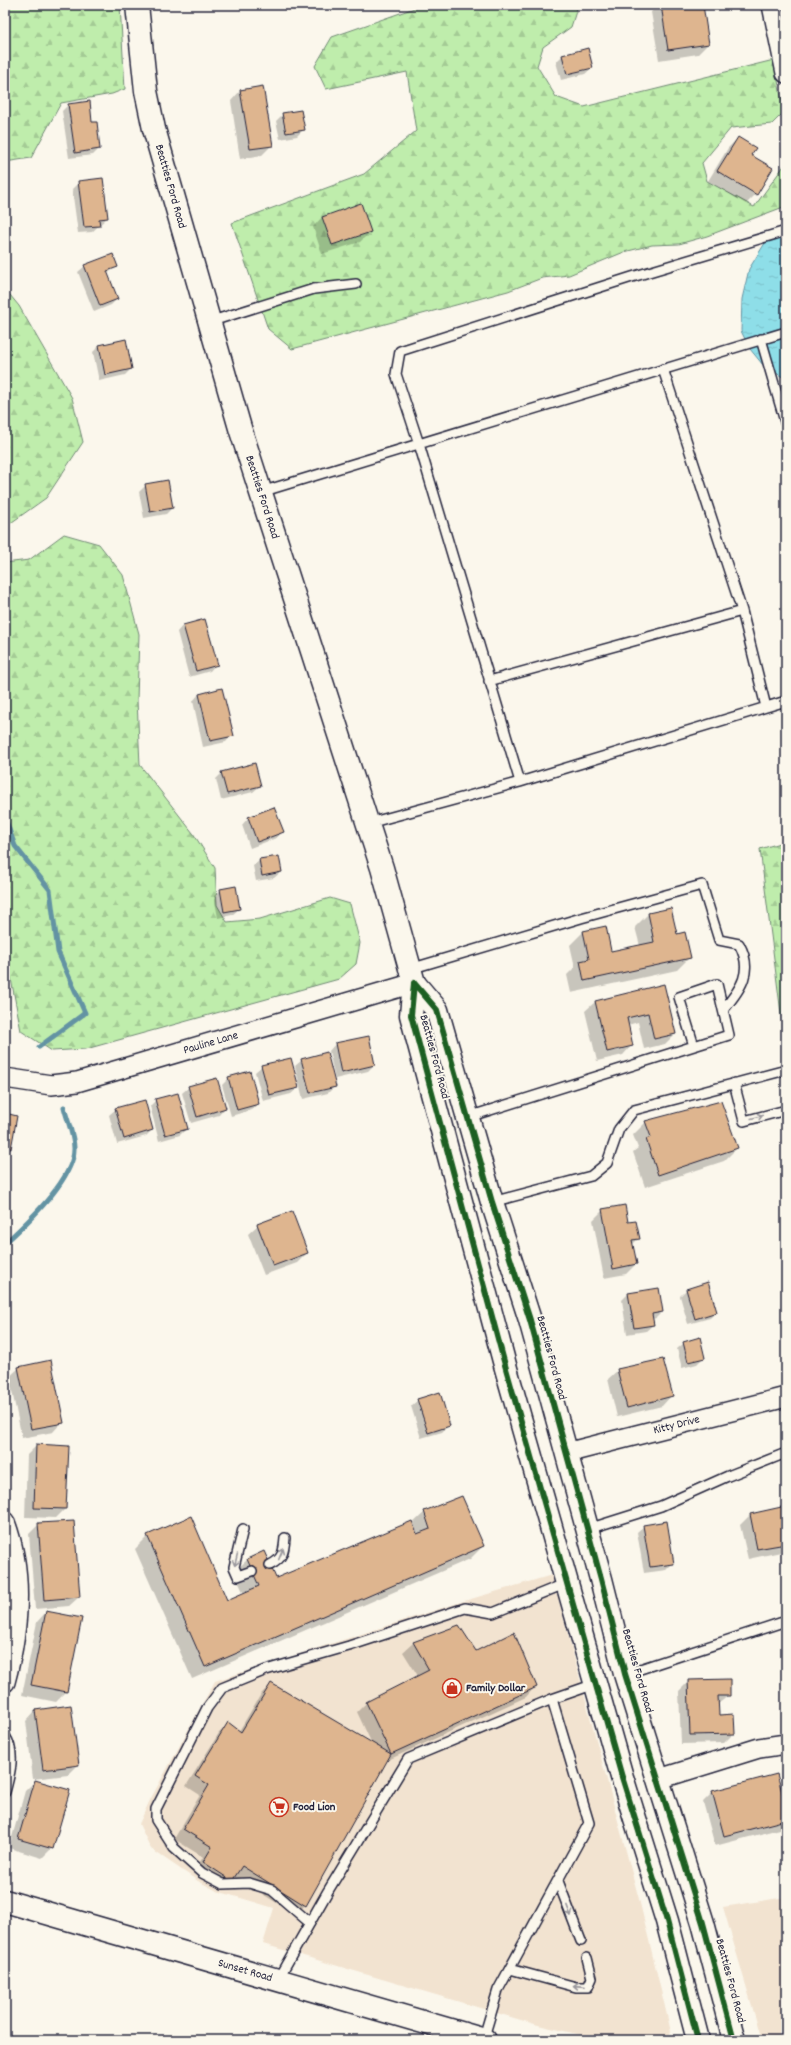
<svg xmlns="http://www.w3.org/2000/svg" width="791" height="2045" viewBox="0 0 791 2045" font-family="Dekko,sans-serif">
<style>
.built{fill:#f2e3d0}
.forest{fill:url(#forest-firs);stroke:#708874}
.water{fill:url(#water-ripples);stroke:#6393a3}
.shadow{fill:#0003}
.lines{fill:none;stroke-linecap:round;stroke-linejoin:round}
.stream{stroke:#6393a3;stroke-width:5}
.building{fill:#deb58f;stroke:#22223b}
.service-casing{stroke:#22223b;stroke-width:12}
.minor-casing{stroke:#22223b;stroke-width:22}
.secondary-casing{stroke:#22223b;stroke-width:25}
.service{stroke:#fbf7ec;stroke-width:9}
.minor{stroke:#fbf7ec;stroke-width:19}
.secondary{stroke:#fbf7ec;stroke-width:22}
.cycleway-casing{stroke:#fbf7ec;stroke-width:8}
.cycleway{stroke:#1b5e20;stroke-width:6}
.oneway{stroke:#99979c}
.labels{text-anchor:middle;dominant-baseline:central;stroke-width:4;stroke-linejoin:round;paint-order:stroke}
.street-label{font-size:12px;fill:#22223b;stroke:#fbf7ec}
.poi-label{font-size:12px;font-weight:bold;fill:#22223b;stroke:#fbf7ec;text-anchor:start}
</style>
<defs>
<pattern id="forest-firs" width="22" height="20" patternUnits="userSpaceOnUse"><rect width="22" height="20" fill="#bfedac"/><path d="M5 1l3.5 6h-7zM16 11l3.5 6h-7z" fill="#a4cb95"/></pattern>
<pattern id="water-ripples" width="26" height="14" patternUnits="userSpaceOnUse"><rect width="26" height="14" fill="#8edee8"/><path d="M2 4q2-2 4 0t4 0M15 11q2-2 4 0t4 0" fill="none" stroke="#7abec8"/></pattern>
</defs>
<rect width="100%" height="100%" fill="#fbf7ec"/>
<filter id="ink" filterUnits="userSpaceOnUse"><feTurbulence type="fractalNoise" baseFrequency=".025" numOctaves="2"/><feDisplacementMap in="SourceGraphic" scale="8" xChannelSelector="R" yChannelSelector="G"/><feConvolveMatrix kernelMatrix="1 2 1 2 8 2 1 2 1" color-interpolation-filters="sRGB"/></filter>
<g filter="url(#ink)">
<path class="built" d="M552 1575 640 1903 671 2032 667 2039H599L538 2025 263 1944 274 1908 217 1891 198 1881 151 1849 139 1824 150 1800 215 1681 464 1601Z
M786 1897V2040H762L723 1907Z"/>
<path class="forest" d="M5 5H120L125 89 112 94 61 103 31 158 5 162Z
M423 5H578L571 27 543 47 537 66 556 97 584 107 774 60 784 112 772 124 731 128 702 163 707 181 754 207 786 163V206L707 236 679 244 652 245 624 252 569 275 542 278 508 291 292 349 268 329 232 223 364 174 416 131 407 72 326 89 315 66 332 37Z
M5 289 19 306 72 398 83 442 46 498 5 527Z
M64 534 99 544 123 575 139 634 137 700 140 765 193 833 215 868 217 905 227 922 260 919 330 898 350 904 360 943 356 964 339 979 86 1049 52 1051 21 1031 9 968 5 965V563L29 560Z
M786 841V1036L784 1037 760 849Z"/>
<path class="water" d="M786 233V379L763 365 750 349 741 331 742 299 749 269 765 243Z"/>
<path class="shadow" d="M658 5H702L708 44 698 54 659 60 651 12Z
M563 55 592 68 585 74 561 80 556 62Z
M240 91 272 145 262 155 240 159 231 101Z
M68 105 92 123 99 149 93 155 69 158 62 111Z
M283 114 304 129 297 136 280 139 276 121Z
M738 138 750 156 756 194 746 204 708 181 728 148Z
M79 182 107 218 92 232 78 233 72 189Z
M322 217 370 232 360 242 322 254 313 227Z
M85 266H117L107 274 117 299 111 305 94 312 78 272Z
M99 346 131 369 125 375 99 381 93 352Z
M146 485 172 508 166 514 144 518 139 492Z
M183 625 216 664 210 671 189 677 177 632Z
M199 694 232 735 226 742 203 747 193 701Z
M222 773 260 786 253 792 221 800 216 779Z
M274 808 283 832 276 838 250 848 242 825 248 818Z
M260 860 281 872 274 878 256 881 253 866Z
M221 890 239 909 232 915 218 918 214 896Z
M648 914 676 935 690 957 677 970 571 993 567 975 575 967 570 945 583 932 611 952 640 946 635 927Z
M664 986 675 1034 665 1044 644 1049 638 1022 628 1025 632 1045 623 1055 597 1061 585 1011 595 1002Z
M335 1044 374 1065 368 1071 335 1079 329 1051Z
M302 1060 335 1086 328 1093 303 1099 295 1066Z
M262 1066 298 1088 291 1094 263 1101 255 1072Z
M229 1078 258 1104 251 1110 231 1116 222 1085Z
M189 1087 225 1108 219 1115 191 1123 182 1093Z
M156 1100 187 1128 180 1135 159 1141 150 1106Z
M116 1109 152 1130 146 1136 117 1144 109 1115Z
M5 1114 16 1116 10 1149 5 1154Z
M646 1122 737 1148 724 1161 645 1187 633 1152 638 1148 633 1135Z
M603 1210 639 1238 632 1245 636 1264 626 1274 604 1278 593 1220Z
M258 1225 307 1253 297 1263 264 1275 248 1234Z
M658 1289 662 1312 656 1318 652 1319 653 1325 646 1331 627 1334 622 1300 628 1294Z
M686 1290 716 1312 710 1318 688 1324 680 1296Z
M684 1343 704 1357 697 1364 682 1368 677 1349Z
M19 1368 62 1422 53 1432 22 1438 9 1377Z
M618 1370 671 1396 662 1406 617 1417 608 1379Z
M418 1400 449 1425 442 1432 421 1438 411 1406Z
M37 1445 65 1509 56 1518 25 1517 27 1455Z
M786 1507V1554L782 1555 781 1552 748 1559 740 1525 750 1515Z
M425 1512 483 1546 470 1559 192 1679 135 1549 148 1536 227 1601 244 1594 234 1572 247 1560 264 1553 275 1579 412 1524Z
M39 1524 79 1597 69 1606 35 1609 29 1534Z
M644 1526 673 1563 666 1570 644 1573 637 1532Z
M46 1612 81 1619 66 1692 56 1702 22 1695 37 1622Z
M459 1626 475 1653 535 1687 526 1697 386 1761 305 1905 296 1915 234 1876 221 1890 194 1872 203 1857 174 1839 200 1795 186 1786 219 1733 229 1724 239 1731 261 1694 271 1684 372 1744 357 1712 366 1703 418 1676 403 1652 413 1643Z
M689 1681 729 1695 717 1705 718 1716 734 1733 724 1743 681 1744 679 1691Z
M35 1711 78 1765 68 1775 33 1779 26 1721Z
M35 1781 52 1848 42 1858 9 1848 25 1791Z
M713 1792 786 1810V1821L779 1829 715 1846 703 1802Z"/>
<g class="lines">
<path class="stream" d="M5 818 15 846 50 890 58 952 85 1013 39 1047
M5 1243C26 1224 75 1178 74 1148 74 1135 67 1120 64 1107"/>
</g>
<path class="building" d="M661 5H703L709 44 668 50Z
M588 48 593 68 567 74 562 55Z
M263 86 273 146 250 149 240 90Z
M90 101 92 122H97L100 149 75 153 68 104Z
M301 110 305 130 286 133 282 113Z
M738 137 756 148 751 155 773 168 757 195 717 171Z
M103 178 108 218 99 219 100 226 84 227 78 181Z
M361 203 371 232 332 245 322 217Z
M113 254 118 267 107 271 118 299 100 306 84 265Z
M126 339 132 369 105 375 99 345Z
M168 480 173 508 150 512 145 484Z
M205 619 218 665 196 671 183 625Z
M222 688 234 736 210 741 199 694Z
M255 763 261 786 227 794 221 772Z
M274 807 284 832 257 842 248 817Z
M279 856 282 872 262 876 259 859Z
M236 886 240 909 224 912 220 889Z
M671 908 677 934 685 932 691 958 584 981 580 961 589 959 583 931 606 926 611 951 654 942 648 913Z
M664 984 676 1034 654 1039 648 1013 627 1018 633 1046 607 1052 595 1001Z
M5 1010 8 1011 5 1023Z
M369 1036 375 1065 341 1073 335 1043Z
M327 1052 336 1087 310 1093 301 1059Z
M291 1058 299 1088 269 1095 261 1065Z
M250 1071 259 1104 237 1110 228 1077Z
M217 1078 226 1108 197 1117 188 1086Z
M178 1093 188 1129 165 1135 155 1099Z
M145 1100 153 1130 124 1139 115 1108Z
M721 1101 738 1148 658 1175 646 1139 651 1137 645 1121Z
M5 1113 17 1116 11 1149 5 1148Z
M625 1205 628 1222 636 1221 640 1239 632 1240 637 1264 613 1269 602 1209Z
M292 1211 308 1253 273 1266 257 1224Z
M708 1282 717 1312 695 1319 686 1289Z
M659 1288 663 1312 652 1314 654 1325 634 1328 628 1293Z
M700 1337 705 1358 688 1362 683 1342Z
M663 1359 673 1396 627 1408 617 1369Z
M51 1360 64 1423 31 1429 18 1367Z
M440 1392 450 1426 428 1433 417 1399Z
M36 1444 69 1446 66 1509 34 1508Z
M462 1496 484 1546 205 1667 147 1535 191 1516 227 1600 259 1586 247 1559 264 1551 276 1578 412 1521 417 1534 430 1529 424 1511Z
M786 1506V1544L757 1549 750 1514Z
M74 1521 80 1597 44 1600 38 1523Z
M667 1521 674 1564 650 1567 643 1525Z
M46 1611 82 1618 67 1692 31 1685Z
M459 1625 476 1651 514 1632 537 1687 391 1754 366 1702 429 1670 413 1642Z
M730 1679V1696H718L719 1715 734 1714 735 1734 690 1735 688 1680Z
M271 1683 391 1754 306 1906 242 1866 232 1881 203 1862 212 1847 183 1829 209 1785 195 1776 228 1722 241 1732Z
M71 1705 79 1765 43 1770 35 1710Z
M777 1774 786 1807V1820L724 1836 712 1791Z
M35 1780 70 1790 53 1849 18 1839Z"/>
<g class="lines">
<defs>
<path id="service" d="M209 322 314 289 356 284
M761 339 786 425
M261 492 786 332
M742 611 766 707
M489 681 742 611 663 369
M520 782 419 444 396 374 400 351 632 277 786 231
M369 823 520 782 786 701
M410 969 581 918 702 885 719 940 739 944C754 971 741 989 723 1010
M734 1083 744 1121 786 1110
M468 1117 729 1035 717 984 679 997 694 1046
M492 1202 591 1176 607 1163 619 1129 634 1110 786 1070
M243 1529 234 1567 238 1576 252 1571
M588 1529 661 1506 728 1476 786 1453
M270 1565C283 1559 284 1551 285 1538
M625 1674 786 1621
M5 1736C16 1752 10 1774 5 1792
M558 1881 581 1941
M310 1923 272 1890 249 1883 223 1884 202 1873 174 1848 156 1820V1809L207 1708 222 1688 266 1670 349 1646 465 1608 493 1613 567 1583
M510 1969 576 1987H588L592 1978 587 1958
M278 1979 328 1891 408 1759 552 1699 595 1684
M483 2040 498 1990 589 1823 552 1699"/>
<g id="minor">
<path d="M772 5 786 73"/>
<path id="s1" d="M5 1078 51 1085 77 1082 414 983"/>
<path id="s2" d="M566 1453 786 1397"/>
<path d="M5 1522C24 1573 19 1630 5 1682"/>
<path d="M659 1779 759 1748 786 1744"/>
</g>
<g id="secondary">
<path id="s3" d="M137 5 146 91 154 129 240 428 382 868 414 983 411 1015 505 1365 622 1777 667 1921 698 2040"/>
<path d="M414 983 437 1010 492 1202 530 1320 601 1579 625 1674 703 1923 734 2040"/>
<path id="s4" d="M5 1901 485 2040"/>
</g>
</defs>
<use href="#service" class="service-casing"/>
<use href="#minor" class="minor-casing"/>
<use href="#secondary" class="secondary-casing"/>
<use href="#service" class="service"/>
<use href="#minor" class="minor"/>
<use href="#secondary" class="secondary"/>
<defs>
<path id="cycleway" d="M414 983 437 1010 492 1202 530 1320 601 1579 625 1674 703 1923 734 2040
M414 983 411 1015 505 1365 622 1777 667 1921 698 2040"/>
</defs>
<use href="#cycleway" class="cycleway-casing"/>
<use href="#cycleway" class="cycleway"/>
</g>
<defs><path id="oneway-shaft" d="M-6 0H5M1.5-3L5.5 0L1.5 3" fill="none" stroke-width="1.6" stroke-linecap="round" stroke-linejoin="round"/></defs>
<g class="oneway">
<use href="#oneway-shaft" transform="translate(757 1117) rotate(-15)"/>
<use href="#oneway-shaft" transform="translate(281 1554) rotate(-68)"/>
<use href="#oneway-shaft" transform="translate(236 1560) rotate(103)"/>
<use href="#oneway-shaft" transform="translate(569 1911) rotate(69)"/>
<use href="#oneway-shaft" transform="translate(579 1986) rotate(-176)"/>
</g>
</g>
<defs>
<symbol id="shop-ring" viewBox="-11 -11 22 22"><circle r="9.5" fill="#fbf7ec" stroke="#c8321e" stroke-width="1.5"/><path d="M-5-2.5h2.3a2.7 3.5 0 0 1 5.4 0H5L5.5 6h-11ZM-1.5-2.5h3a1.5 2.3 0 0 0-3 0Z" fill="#c8321e"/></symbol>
<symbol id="supermarket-ring" viewBox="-11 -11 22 22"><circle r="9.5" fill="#fbf7ec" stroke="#c8321e" stroke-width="1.5"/><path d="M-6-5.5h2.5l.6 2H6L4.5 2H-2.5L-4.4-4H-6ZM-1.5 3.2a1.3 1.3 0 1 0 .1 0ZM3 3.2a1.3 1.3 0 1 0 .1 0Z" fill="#c8321e"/></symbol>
</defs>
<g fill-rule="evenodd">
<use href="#shop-ring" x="441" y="1677" width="22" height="22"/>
<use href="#supermarket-ring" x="268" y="1796" width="22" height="22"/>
</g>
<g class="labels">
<g class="street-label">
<text stroke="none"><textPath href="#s3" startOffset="185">Beatties Ford Road</textPath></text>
<text stroke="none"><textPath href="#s3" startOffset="509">Beatties Ford Road</textPath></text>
<text stroke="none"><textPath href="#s1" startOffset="212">Pauline Lane</textPath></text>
<text transform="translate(434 1057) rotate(75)">Beatties Ford Road</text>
<text transform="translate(551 1358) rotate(75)">Beatties Ford Road</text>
<text stroke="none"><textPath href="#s2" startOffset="114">Kitty Drive</textPath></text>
<text transform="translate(637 1671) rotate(74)">Beatties Ford Road</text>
<text stroke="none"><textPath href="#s4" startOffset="250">Sunset Road</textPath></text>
<text transform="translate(730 1981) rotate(75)">Beatties Ford Road</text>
</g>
<g class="poi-label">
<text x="466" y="1688">Family Dollar</text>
<text x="293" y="1807">Food Lion</text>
</g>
</g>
<rect width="791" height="2045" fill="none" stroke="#fbf7ec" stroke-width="20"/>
<rect x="10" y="10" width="771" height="2025" fill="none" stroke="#22223b" stroke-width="1.5" filter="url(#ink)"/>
</svg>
